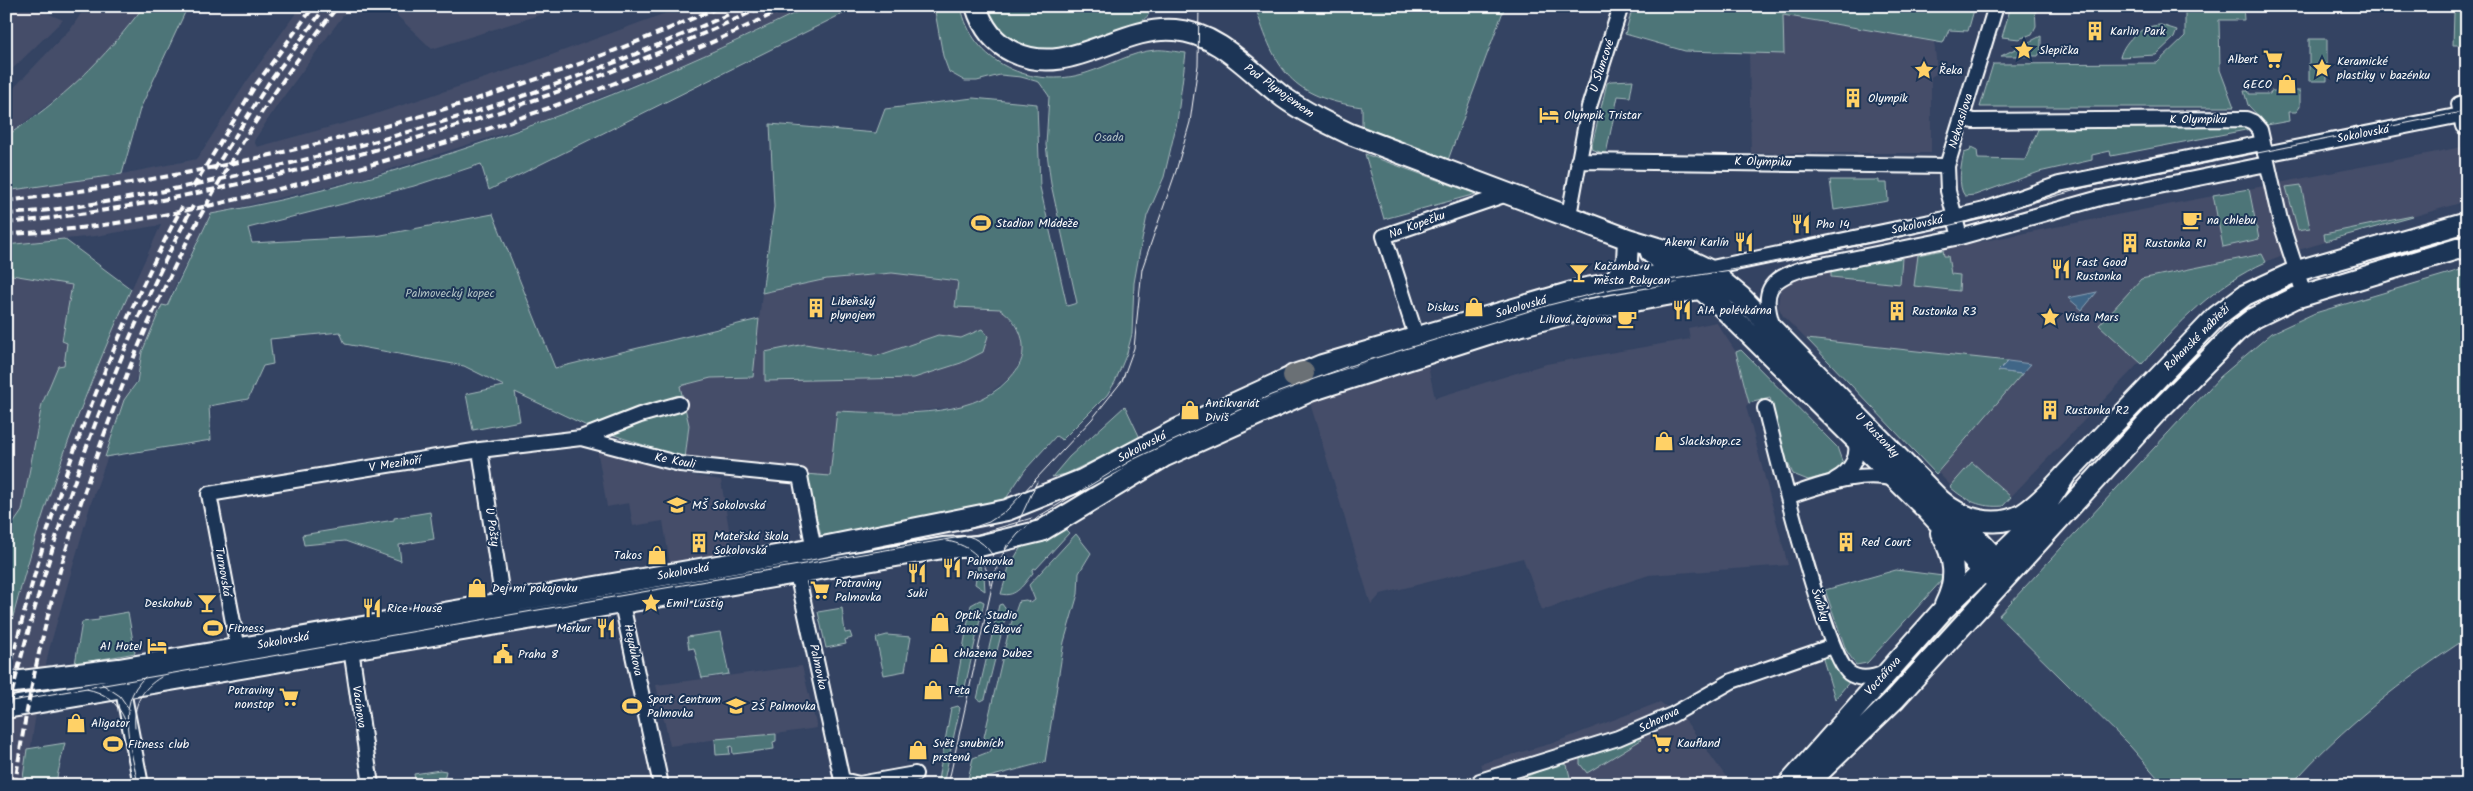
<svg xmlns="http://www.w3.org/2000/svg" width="2473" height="791" viewBox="0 0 2473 791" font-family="Kalam,sans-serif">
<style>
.built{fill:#444d69}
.green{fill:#4d7478;stroke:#a6babc}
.water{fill:#406687;stroke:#8ca3b7}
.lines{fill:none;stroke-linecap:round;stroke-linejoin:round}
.street-casing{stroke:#fff;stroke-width:18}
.secondary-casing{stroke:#fff;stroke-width:24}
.primary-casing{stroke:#fff;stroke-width:26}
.street{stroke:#1d3557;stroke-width:14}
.secondary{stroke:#1d3557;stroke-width:20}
.primary{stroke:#6b6f75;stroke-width:22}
.tram{stroke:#fff;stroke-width:1}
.rail{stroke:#fff;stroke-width:4;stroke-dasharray:8 4;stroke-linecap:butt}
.labels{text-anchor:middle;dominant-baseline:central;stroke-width:4;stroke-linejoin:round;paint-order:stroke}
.poi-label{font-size:12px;fill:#fff;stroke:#1d3557;text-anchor:start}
.street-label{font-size:12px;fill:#fff;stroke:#1d3557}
.park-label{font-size:12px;fill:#afc0c2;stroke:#1d3557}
</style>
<rect width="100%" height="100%" fill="#344362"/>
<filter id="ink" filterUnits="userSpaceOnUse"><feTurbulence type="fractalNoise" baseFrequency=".02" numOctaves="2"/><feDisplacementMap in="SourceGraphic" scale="10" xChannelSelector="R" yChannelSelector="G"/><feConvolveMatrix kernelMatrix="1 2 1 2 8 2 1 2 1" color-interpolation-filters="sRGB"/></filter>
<g filter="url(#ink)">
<path class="built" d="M6 6H46L47 13 63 20 6 75Z
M86 6H144L101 59 75 85 6 136V96L72 27Z
M301 6H350L276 107 254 141 257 147 363 118 524 65 685 6H809L698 58 542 121 360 179 211 214 177 281 145 354 91 503 49 650 35 720 25 785H6V644L19 593 47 499 71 432 108 340 161 225 96 236 6 245V191L122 174 197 159 247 81Z
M387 6H567L432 49Z
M1783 15 1934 42 1936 58V74L1931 77V153H1751L1749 53 1783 54Z
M2467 146V201L2288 253 2245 270 2227 281 2189 311 2002 506 1958 493 1783 316 1778 306 1780 290 1796 278Z
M892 273 959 281 956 307 1000 309 1008 315 1022 336 1024 345 1023 356 1012 376 983 398 961 406 905 413 838 412 830 477 685 459 689 425 680 386 711 378 753 377 762 293 827 279Z
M6 274 72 285 62 341 67 343 64 365 42 404 22 511 6 534Z
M1716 322 1736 352 1749 403 1746 406 1788 565 1649 575 1542 610 1523 558 1381 594 1371 605 1310 403 1428 366 1435 398 1546 364 1690 339 1688 328Z
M597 448 613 450 672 472 721 480 733 554 670 564 663 521 633 526 629 503 607 507Z
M802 666 817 728 747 738 746 735 670 746 656 685Z
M1660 702 1685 720 1732 785H1493L1480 764 1553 743Z"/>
<path class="green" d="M144 6H188L140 109 122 174 6 191V136C61 102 105 58 144 6Z
M809 6H858L489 190 481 164 414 186 248 228 252 243 376 236 493 214 555 368 759 319 753 377 711 378 680 386 689 425 685 459 587 426 515 392 520 421 473 430 466 394 504 386 464 366 345 344 340 332 270 339 273 364 263 366 248 399 209 406 211 440 105 457 124 400 137 382 142 352 162 305 167 306 211 214C413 178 626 97 809 6Z
M934 6H961C971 63 1033 90 1086 73 1109 66 1131 52 1155 50 1165 49 1176 52 1186 53L1177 122 1164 177 1147 216 1139 255 1134 283 1132 334 1127 353 1115 382 1107 395 1062 440 1056 436 1025 470 1001 506 823 543 805 474 830 476 837 411C889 413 970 421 1008 380 1016 372 1023 362 1023 350 1024 334 1014 318 1000 309L955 307 958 281 892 273 827 279 762 293 774 207 770 124 876 133 885 109 973 98 1037 104 1040 187 1067 306 1077 303 1051 184 1046 145 1049 96 1039 82 1021 77 1000 75 977 81H965L949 72 943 56Z
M985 6H1151C1150 15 1146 19 1138 23 1083 43 1018 78 985 6Z
M1255 6H1505L1448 160 1362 126V107C1291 97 1276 71 1255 6Z
M1633 6H1985L1974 10 1968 31 1949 30 1943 43 1783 15 1784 54 1685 51 1625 34Z
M2011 6H2035L2036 26 2032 34 2019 39 2002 37Z
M2185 6H2243L2244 20H2219L2220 70 2234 107H1980L1993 64 2157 63 2185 36Z
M2457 8V12H2467V45H2453L2454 12Z
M2161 25 2177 30 2174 38 2156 55 2120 57C2125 39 2143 25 2161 25Z
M2041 36V51L2038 56H2001Z
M2309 39H2327V81H2309Z
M1633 80 1630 97 1618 96 1606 154 1591 149 1607 83 1611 81Z
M2244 91H2249V94H2270L2271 91H2300V107L2296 112H2288L2289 121 2267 125 2248 105Z
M2240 124 2251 129 2111 156 2110 151 2092 155V160L2039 172 1975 195 1965 196C1957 187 1961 164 1964 153L1970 151 1971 147 1977 150 1978 159 2025 160 2039 127Z
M1365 154 1476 194 1384 219Z
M1830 180H1879V183H1887L1888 201 1834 210Z
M2301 185 2310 228 2298 230 2286 187Z
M2249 189 2259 239 2223 247 2213 195Z
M2412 216 2413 217 2325 241 2324 234Z
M64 239 131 289C78 407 37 519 6 644V534L22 511 42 404 58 366 64 365 67 343 62 341 72 285 6 274V245Z
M1943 250 1944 256H1948L1951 274 1960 275 1959 291 1914 286 1918 255Z
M2262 254 2266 262C2214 285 2179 323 2142 364L2099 325 2141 279Z
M1902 258 1900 284 1831 277V271Z
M2467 268V638C2404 679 2341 728 2291 785H2164L2130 746 1998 616 2220 377 2272 333 2315 313Z
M982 329 988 336 983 352 961 363 914 378 765 381V352L805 344 877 356 938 335 961 338Z
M1807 339 2008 361 1999 371 2022 374 1936 474Z
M1741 350 1837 447 1842 461 1847 464 1838 472 1808 480 1793 474 1787 461 1770 398 1749 403 1736 352Z
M1125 406 1140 438 1066 474 1052 477 1069 457Z
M1972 462 2011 497 2003 506C1981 508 1966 501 1950 487Z
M430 512 434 539 399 545 401 561 345 541 304 545 302 535 394 520V518Z
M1065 529 1069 533 1036 569 1034 568 1032 571 1033 573C1024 583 1017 598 1001 594L1009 567 1022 545 1042 540Z
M1076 534 1091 553 1079 573 1078 594 1064 642 1045 762 967 783 973 758 991 751 992 745 984 737 1009 630 1019 601 1026 600 1031 603 1035 600 1029 585Z
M978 566H980L984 575 985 591 975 584Z
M1896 570 1943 576V579L1867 663 1856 665 1846 650 1825 590Z
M1978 582 1982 586 1818 764Z
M980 600 984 602 963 696H959L955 692 971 605Z
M1002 604 1007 611 985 699 981 701 977 699 999 605Z
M842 608 845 633 850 632 852 638 845 640 846 644 826 648 818 612Z
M128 612 135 653 75 664 82 622 99 620V617Z
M720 632 729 674 702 678 694 648 689 649 687 637Z
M887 635 911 637 905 671 884 675 876 638Z
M1822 656C1834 657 1840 673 1851 680L1835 699Z
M958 706 960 708 943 785H937L951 708Z
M776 734V741L773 742 774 749 733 754 732 746 729 747 730 754 716 755 715 739Z
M1639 737 1641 740 1587 773 1580 764V758L1585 754Z
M65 743 57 777 59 785H22L27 749Z
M1559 763 1567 765 1572 785H1506Z
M440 770 446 771 443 785H416L414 774Z"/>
<path class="water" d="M2097 292 2082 310 2068 298Z
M2008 361 2031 364 2022 374 1998 371Z"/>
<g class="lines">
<defs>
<path id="street" d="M2467 102 2459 104 2463 126 2467 125
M1963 117 1973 121 2246 119 2253 122 2260 130 2280 220 2304 294
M2265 154 2461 115
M1578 161 1947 166
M1569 215 1589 107 1621 6
M1960 237 1948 191 1947 166 1996 6
M1707 269 1954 217 1984 210 2059 184 2262 143
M1773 327C1761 292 1768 280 1802 269L1960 237 2100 198 2267 164
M1419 345 1384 236 1510 193
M1765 408C1775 448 1826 656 1849 673 1860 681 1873 678 1885 673
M581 438 680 464 800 476 814 550
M480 450 503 603
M1835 480C1852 471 1861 455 1854 437
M1789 496C1823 485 1861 469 1897 480
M795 564 842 780
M622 604 661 785
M350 642 371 785
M238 649 209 494 480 450 581 438 640 415 679 404
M121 680 141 785
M842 780 859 784 915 774
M1483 785 1480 781 1618 738 1672 715 1732 681 1833 646"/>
<path id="secondary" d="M976 6C982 26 994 43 1013 52 1069 79 1119 25 1175 30 1219 33 1250 72 1283 97 1304 112 1327 123 1350 134L1628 239 1674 253 1707 269 1741 297 1940 500C1962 520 1996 529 2023 514 2039 504 2053 488 2066 474
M1651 253 1686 277 1721 306 1927 510 1983 571 1994 578
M1614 282 1627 261 1628 239
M1303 373 1322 365 1586 288 1684 271
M1954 514 1996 559 2002 569
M1941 533C1955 557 1958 580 1945 605
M6 683 119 669 793 553 1007 510 1082 480 1176 430 1294 376
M6 708 943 548 979 546 1041 531 1165 456 1310 391 1491 333 1569 313 1699 289 1720 278
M1788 785 1942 611 2039 517 2066 474 2217 316 2245 295 2297 271 2467 222
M1806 785 1896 698 2156 413 2236 332 2254 318 2295 298 2467 246"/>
<path id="primary" d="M1294 376 1303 373"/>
</defs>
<use href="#street" class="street-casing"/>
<use href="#secondary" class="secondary-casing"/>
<use href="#primary" class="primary-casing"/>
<use href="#street" class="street"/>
<use href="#secondary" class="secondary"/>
<use href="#primary" class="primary"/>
<path class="tram" d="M1017 525 1037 482
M966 530 989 522 1007 510 1092 419 1122 381 1134 348 1142 269 1176 171 1190 122 1198 65 1199 6
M968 536C984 541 994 553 998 569
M947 541C971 545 988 561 990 585
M1005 550 1018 534 1041 515 1132 460 1271 395 1346 367 1549 305 1612 289 1743 268 1925 231 1977 219 2083 188 2467 111
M102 684 120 696 129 709
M86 689C105 692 118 703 125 720
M6 702 978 534 1032 518
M135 728C133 705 141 689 161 677
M138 785C132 749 114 705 145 677
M948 785 995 573 1007 545"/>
<path class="rail" d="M214 170 268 84 326 6
M193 187 255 86 314 6
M6 201C247 172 499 106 721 6
M6 214C81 209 156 193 230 177 400 140 570 87 729 14
M6 223C92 215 177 198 261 179 434 139 603 82 764 6
M6 234C105 230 203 209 298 184 466 142 633 83 789 6
M6 683C21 623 37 563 56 504 88 404 133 299 182 207
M6 716C51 536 106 370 193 206
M15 785C29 681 54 581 88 481 147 305 222 153 338 6"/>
</g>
</g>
<defs>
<symbol id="building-bare" viewBox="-9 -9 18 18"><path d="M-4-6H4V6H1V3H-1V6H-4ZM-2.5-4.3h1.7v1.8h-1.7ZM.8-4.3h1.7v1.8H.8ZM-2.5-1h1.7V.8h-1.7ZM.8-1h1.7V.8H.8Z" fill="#ffd166" stroke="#1d3557" stroke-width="2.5" paint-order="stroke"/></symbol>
<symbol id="sight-bare" viewBox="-9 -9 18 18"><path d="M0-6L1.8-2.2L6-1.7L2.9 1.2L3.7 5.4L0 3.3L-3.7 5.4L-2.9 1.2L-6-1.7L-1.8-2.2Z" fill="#ffd166" stroke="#1d3557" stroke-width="2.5" paint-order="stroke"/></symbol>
<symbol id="supermarket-bare" viewBox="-9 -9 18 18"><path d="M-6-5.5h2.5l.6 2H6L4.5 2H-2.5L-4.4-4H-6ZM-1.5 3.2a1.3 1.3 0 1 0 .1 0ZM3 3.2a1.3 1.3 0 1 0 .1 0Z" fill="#ffd166" stroke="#1d3557" stroke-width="2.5" paint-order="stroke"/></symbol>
<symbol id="shop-bare" viewBox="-9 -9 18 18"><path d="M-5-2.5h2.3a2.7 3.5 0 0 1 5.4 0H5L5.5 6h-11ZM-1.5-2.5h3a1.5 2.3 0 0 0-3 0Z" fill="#ffd166" stroke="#1d3557" stroke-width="2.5" paint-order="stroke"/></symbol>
<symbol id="hotel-bare" viewBox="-9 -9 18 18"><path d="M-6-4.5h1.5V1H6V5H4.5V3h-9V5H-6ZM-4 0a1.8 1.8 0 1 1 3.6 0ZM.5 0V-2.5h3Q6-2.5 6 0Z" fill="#ffd166" stroke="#1d3557" stroke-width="2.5" paint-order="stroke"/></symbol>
<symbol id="cafe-bare" viewBox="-9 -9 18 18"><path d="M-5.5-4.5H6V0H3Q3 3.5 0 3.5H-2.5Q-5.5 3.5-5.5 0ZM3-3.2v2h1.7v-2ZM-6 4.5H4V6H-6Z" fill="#ffd166" stroke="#1d3557" stroke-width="2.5" paint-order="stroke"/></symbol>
<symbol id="stadium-bare" viewBox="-9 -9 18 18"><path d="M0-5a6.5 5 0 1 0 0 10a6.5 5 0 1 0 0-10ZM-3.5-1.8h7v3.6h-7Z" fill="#ffd166" stroke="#1d3557" stroke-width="2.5" paint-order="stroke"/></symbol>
<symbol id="restaurant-bare" viewBox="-9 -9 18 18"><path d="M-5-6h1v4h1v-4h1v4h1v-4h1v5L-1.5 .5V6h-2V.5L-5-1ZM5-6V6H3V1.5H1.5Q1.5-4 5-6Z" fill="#ffd166" stroke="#1d3557" stroke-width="2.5" paint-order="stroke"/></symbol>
<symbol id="bar-bare" viewBox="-9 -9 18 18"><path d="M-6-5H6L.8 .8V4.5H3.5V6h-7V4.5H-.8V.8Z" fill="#ffd166" stroke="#1d3557" stroke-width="2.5" paint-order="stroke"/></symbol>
<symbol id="school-bare" viewBox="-9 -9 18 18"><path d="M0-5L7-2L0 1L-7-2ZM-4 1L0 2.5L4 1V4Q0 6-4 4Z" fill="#ffd166" stroke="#1d3557" stroke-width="2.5" paint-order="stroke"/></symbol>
<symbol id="civic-bare" viewBox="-9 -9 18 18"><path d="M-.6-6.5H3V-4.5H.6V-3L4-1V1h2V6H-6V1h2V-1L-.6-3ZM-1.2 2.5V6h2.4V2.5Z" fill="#ffd166" stroke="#1d3557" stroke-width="2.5" paint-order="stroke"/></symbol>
</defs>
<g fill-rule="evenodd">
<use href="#building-bare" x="2081" y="17" width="28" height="28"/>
<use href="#sight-bare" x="2010" y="36" width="28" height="28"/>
<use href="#supermarket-bare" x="2259" y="45" width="28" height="28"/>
<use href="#sight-bare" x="2308" y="54" width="28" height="28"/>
<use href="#sight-bare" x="1910" y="56" width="28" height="28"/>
<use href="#shop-bare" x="2273" y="70" width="28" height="28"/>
<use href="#building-bare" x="1839" y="84" width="28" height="28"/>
<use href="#hotel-bare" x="1535" y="101" width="28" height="28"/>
<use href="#cafe-bare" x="2178" y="206" width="28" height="28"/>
<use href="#stadium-bare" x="967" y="209" width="28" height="28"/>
<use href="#restaurant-bare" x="1787" y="210" width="28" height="28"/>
<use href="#restaurant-bare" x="1730" y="228" width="28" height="28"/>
<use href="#building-bare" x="2116" y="229" width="28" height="28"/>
<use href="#restaurant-bare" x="2047" y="255" width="28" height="28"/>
<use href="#bar-bare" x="1565" y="259" width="28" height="28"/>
<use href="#shop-bare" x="1460" y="293" width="28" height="28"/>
<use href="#building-bare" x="802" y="294" width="28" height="28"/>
<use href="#restaurant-bare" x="1668" y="296" width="28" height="28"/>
<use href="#building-bare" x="1883" y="297" width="28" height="28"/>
<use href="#sight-bare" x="2036" y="303" width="28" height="28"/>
<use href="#cafe-bare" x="1613" y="305" width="28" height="28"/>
<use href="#shop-bare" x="1176" y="396" width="28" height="28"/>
<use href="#building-bare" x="2036" y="396" width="28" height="28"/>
<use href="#shop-bare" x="1650" y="427" width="28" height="28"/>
<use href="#school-bare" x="663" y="491" width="28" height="28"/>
<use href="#building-bare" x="1832" y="528" width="28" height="28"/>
<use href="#building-bare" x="685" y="529" width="28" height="28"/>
<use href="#shop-bare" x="643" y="541" width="28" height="28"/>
<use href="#restaurant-bare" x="938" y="554" width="28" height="28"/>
<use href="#restaurant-bare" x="903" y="559" width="28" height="28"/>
<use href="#shop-bare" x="463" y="574" width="28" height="28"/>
<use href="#supermarket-bare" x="806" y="576" width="28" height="28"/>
<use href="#bar-bare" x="193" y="589" width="28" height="28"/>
<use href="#sight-bare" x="637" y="589" width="28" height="28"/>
<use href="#restaurant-bare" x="358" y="594" width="28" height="28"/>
<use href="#shop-bare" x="926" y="608" width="28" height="28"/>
<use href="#stadium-bare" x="199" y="614" width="28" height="28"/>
<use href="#restaurant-bare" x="592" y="614" width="28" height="28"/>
<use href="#hotel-bare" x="143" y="632" width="28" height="28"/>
<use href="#shop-bare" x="925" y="639" width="28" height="28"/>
<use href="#civic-bare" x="489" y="640" width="28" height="28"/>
<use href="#shop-bare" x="919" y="676" width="28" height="28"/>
<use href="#supermarket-bare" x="275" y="683" width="28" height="28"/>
<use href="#stadium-bare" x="618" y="692" width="28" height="28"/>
<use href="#school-bare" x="722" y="692" width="28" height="28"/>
<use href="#shop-bare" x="62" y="709" width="28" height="28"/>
<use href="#supermarket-bare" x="1648" y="729" width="28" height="28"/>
<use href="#stadium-bare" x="99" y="730" width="28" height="28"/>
<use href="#shop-bare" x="904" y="736" width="28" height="28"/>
</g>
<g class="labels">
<g class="poi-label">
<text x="2110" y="31">Karlin Park</text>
<text x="2039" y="50">Slepička</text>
<text x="2258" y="59" text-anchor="end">Albert</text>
<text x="2337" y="61">Keramické<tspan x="2337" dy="14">plastiky v bazénku</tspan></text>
<text x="1939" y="70">Řeka</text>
<text x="2272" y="84" text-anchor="end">GECO</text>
<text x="1868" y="98">Olympik</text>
<text x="1564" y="115">Olympik Tristar</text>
<text x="2207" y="220">na chlebu</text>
<text x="996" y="223">Stadion Mládeže</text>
<text x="1816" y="224">Pho 14</text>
<text x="1729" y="242" text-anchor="end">Akemi Karlín</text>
<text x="2145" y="243">Rustonka R1</text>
<text x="2076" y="262">Fast Good<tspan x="2076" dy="14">Rustonka</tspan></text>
<text x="1594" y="266">Kačamba u<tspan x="1594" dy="14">města Rokycan</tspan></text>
<text x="831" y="301">Libeňský<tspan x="831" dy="14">plynojem</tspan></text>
<text x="1459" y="307" text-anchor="end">Diskus</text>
<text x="1697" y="310">AIA polévkárna</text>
<text x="1912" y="311">Rustonka R3</text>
<text x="2065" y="317">Vista Mars</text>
<text x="1612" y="319" text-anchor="end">Liliová čajovna</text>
<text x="1205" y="403">Antikvariát<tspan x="1205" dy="14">Diviš</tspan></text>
<text x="2065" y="410">Rustonka R2</text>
<text x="1679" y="441">Slackshop.cz</text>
<text x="692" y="505">MŠ Sokolovská</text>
<text x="714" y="536">Mateřská škola<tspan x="714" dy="14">Sokolovská</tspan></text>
<text x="1861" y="542">Red Court</text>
<text x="642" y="555" text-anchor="end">Takos</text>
<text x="967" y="561">Palmovka<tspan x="967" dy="14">Pinseria</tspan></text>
<text x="835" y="583">Potraviny<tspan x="835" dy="14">Palmovka</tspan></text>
<text x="492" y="588">Dej mi pokojovku</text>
<text x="917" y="593" text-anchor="middle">Suki</text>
<text x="192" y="603" text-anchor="end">Deskohub</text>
<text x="666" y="603">Emil Lustig</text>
<text x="387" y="608">Rice House</text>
<text x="955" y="615">Optik Studio<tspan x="955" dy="14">Jana Čížková</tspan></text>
<text x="228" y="628">Fitness</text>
<text x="591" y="628" text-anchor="end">Merkur</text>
<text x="142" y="646" text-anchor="end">A1 Hotel</text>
<text x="954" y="653">chlazena Dubez</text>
<text x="518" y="654">Praha 8</text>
<text x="274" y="690" text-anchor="end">Potraviny<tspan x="274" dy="14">nonstop</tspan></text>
<text x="948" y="690">Teta</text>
<text x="647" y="699">Sport Centrum<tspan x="647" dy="14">Palmovka</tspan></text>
<text x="751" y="706">ZŠ Palmovka</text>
<text x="91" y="723">Aligator</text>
<text x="933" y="743">Svět snubních<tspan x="933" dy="14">prstenů</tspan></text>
<text x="1677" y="743">Kaufland</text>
<text x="128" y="744">Fitness club</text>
</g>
<g class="street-label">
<text transform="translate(1602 66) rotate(-72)">U Sluncové</text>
<text transform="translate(1279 91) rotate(36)">Pod Plynojemem</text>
<text x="2198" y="119">K Olympiku</text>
<text transform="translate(1961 121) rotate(-73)">Nekvasilova</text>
<text transform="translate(2363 134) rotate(-11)">Sokolovská</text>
<text transform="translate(1763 162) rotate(1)">K Olympiku</text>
<text transform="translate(1417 225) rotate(-20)">Na Kopečku</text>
<text transform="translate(1917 225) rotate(-12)">Sokolovská</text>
<text transform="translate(1521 307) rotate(-16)">Sokolovská</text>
<text transform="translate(2197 338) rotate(-45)">Rohanské nábřeží</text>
<text transform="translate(1877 435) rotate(46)">U Rustonky</text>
<text transform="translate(1142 447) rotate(-28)">Sokolovská</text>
<text transform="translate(675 461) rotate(11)">Ke Kouli</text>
<text transform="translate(395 464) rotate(-9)">V Mezihoří</text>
<text transform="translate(492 527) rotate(81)">U Pošty</text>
<text transform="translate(223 572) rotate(80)">Turnovská</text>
<text transform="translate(683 572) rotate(-10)">Sokolovská</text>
<text transform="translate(1820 605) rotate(72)">Švábky</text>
<text transform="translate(283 641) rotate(-10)">Sokolovská</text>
<text transform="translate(633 650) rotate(78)">Heydukova</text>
<text transform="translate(818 667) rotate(78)">Palmovka</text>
<text transform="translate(1883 676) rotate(-48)">Voctářova</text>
<text transform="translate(359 707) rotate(82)">Vacínova</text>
<text transform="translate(1659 720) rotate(-26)">Schorova</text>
</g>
<g class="park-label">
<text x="1109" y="137">Osada</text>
<text x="450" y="293">Palmovecký kopec</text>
</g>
</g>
<rect width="2473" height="791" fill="none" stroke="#1d3557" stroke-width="25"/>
<rect x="12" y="12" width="2448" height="766" fill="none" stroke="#fff" stroke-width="2" filter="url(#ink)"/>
</svg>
